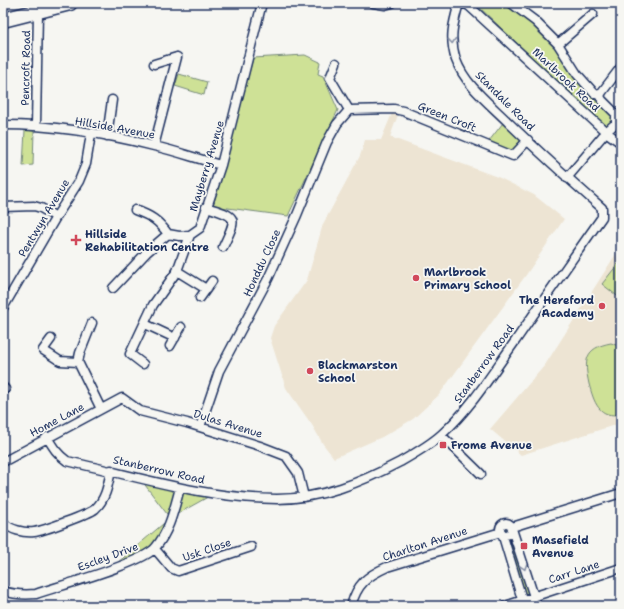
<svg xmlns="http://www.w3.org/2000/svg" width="624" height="609" viewBox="0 0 624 609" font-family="'Shantell Sans',sans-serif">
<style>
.built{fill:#ede4d3}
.green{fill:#cee196;stroke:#74887a}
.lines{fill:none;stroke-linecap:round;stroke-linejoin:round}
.street-casing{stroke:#1b2f5e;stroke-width:11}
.highway-casing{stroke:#1b2f5e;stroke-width:17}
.street{stroke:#f6f6f2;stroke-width:8}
.highway{stroke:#f6f6f2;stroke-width:14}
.oneway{stroke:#8892a8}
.poi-dot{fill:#d1495b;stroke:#f6f6f2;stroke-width:1.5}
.labels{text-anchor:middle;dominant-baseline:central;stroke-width:3.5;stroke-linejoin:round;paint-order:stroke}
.street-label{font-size:11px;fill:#1b2f5e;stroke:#f6f6f2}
.poi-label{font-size:11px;font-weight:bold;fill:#1b2f5e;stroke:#f6f6f2;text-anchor:start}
</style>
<rect width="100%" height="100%" fill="#f6f6f2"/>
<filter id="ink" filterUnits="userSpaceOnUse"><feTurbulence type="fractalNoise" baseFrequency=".025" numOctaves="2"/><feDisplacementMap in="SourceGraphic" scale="8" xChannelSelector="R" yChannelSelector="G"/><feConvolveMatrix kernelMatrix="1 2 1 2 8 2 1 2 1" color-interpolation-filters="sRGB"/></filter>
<g filter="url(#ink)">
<path class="built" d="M393 111 399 112 390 137 500 178 534 195 564 219 526 275 439 395 413 419 382 437 334 458 323 444 312 425 286 388 270 338 274 326 307 280 323 224 360 156 365 140H381Z
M621 246V423L521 455 490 429 545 365Z"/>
<path class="green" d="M486 3H507L532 23 556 46 575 76 590 96 612 114 613 120 608 125 602 124 480 8Z
M305 55 320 62 318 74 323 76 338 110 288 216 213 206 253 58Z
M179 74 207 82 204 95 175 86Z
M506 119 528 140 513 156 486 145Z
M25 130 34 131 33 165 23 166Z
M621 260V299L602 284Z
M611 343 621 347V414C599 419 594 402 589 384 584 361 584 348 611 343Z
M139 477 215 493 172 517 155 549 110 569 170 518Z
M507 523 511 525 537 606H524L501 532V525Z"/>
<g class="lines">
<defs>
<path id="street" d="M373 3 385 5 392 3
M463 3 469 6 606 132 621 143
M511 3 535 21 558 44 577 74 594 93 600 96 602 100 616 114V123L606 132 567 178
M558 44 593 14
M336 63 330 78 349 110
M154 64 177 57
M600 96 602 92 621 67
M349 110 394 109 403 111 513 156 528 140
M3 125C51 125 107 134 154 146 176 151 198 159 221 165
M36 126 38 11
M107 136 112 100
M154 146 177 57
M3 207 34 206 41 208 56 217
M206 207C239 217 237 217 223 247
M135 210C151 216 158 220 168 234
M177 271 206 289
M113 288 147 252 168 234 179 236 190 235 200 228 221 165 262 3
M200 298 212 281
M3 308 56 217 79 181 86 164 91 134
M92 323 80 353 78 362 101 409
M145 324 175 338
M51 339 43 350 60 361 78 362
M170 346 181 327
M143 364 130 354 153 305 177 271 190 235
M3 387 5 389
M200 427 219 371 268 279 297 215 327 142 337 124 349 110
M441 435 481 474
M47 437C53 447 57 454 67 461 136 476 206 499 277 499 321 499 362 482 400 462 414 454 430 445 442 434 472 407 493 372 516 340 544 299 573 258 602 217V208C570 180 539 152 509 123 490 104 465 85 456 60 449 38 453 24 459 3
M3 462 122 398 140 411 187 423 260 446 286 456 298 473 304 497
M3 522C10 530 24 533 34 532 43 531 89 514 95 509 106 499 108 485 111 470
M500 529a6 6 0 1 1 12 0a6 6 0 1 1-12 0Z
M512 527 621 493
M512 529 537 606
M502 533 524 606
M155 549 171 568 178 571 251 547
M3 591C15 595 24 595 36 594 59 586 144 563 156 547 170 530 174 509 180 488
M351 606C357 584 367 576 387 567L501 532
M505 606 621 568"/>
<path id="highway" d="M3 20 70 3"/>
</defs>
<use href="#street" class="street-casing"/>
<use href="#highway" class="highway-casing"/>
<use href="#street" class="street"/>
<use href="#highway" class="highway"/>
</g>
<defs><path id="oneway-chevron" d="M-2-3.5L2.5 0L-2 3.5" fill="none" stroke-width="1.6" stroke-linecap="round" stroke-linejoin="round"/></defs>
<g class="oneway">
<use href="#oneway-chevron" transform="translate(452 41) rotate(85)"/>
<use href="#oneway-chevron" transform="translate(524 567) rotate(72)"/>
</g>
</g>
<g class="poi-dot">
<path d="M74 234h4v4h4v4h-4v4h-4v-4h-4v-4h4z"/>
<circle cx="416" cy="278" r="4"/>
<circle cx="602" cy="306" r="4"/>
<circle cx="310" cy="371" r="4"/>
<rect x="439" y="441" width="8" height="8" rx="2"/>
<rect x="520" y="542" width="8" height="8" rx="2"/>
</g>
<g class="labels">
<g class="street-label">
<text transform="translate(26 68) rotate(-89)">Pencroft Road</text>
<text transform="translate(566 80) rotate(43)">Marlbrook Road</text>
<text transform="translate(505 101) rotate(45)">Standale Road</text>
<text transform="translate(447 117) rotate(22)">Green Croft</text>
<text transform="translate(115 128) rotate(10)">Hillside Avenue</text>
<text transform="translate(207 166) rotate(-73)">Mayberry Avenue</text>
<text transform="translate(44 218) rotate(-59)">Pentwyn Avenue</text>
<text transform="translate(262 263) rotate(-65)">Honddu Close</text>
<text transform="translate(484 364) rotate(-54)">Stanberrow Road</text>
<text transform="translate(57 420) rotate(-28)">Home Lane</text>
<text transform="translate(228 424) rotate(17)">Dulas Avenue</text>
<text transform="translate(159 470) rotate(13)">Stanberrow Road</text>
<text transform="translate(425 544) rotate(-18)">Charlton Avenue</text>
<text transform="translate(207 550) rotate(-19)">Usk Close</text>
<text transform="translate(108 557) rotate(-20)">Escley Drive</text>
<text transform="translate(574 572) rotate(-18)">Carr Lane</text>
</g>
<g class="poi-label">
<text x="85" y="234">Hillside<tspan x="85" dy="13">Rehabilitation Centre</tspan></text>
<text x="424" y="272">Marlbrook<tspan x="424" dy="13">Primary School</tspan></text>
<text x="594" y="300" text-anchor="end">The Hereford<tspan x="594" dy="13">Academy</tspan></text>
<text x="318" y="365">Blackmarston<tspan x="318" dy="13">School</tspan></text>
<text x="451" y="445">Frome Avenue</text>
<text x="532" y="540">Masefield<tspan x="532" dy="13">Avenue</tspan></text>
</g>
</g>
<rect width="624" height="609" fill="none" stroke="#f6f6f2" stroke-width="16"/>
<rect x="8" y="8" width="608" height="593" fill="none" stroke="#1b2f5e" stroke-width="1.5" filter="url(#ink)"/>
</svg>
